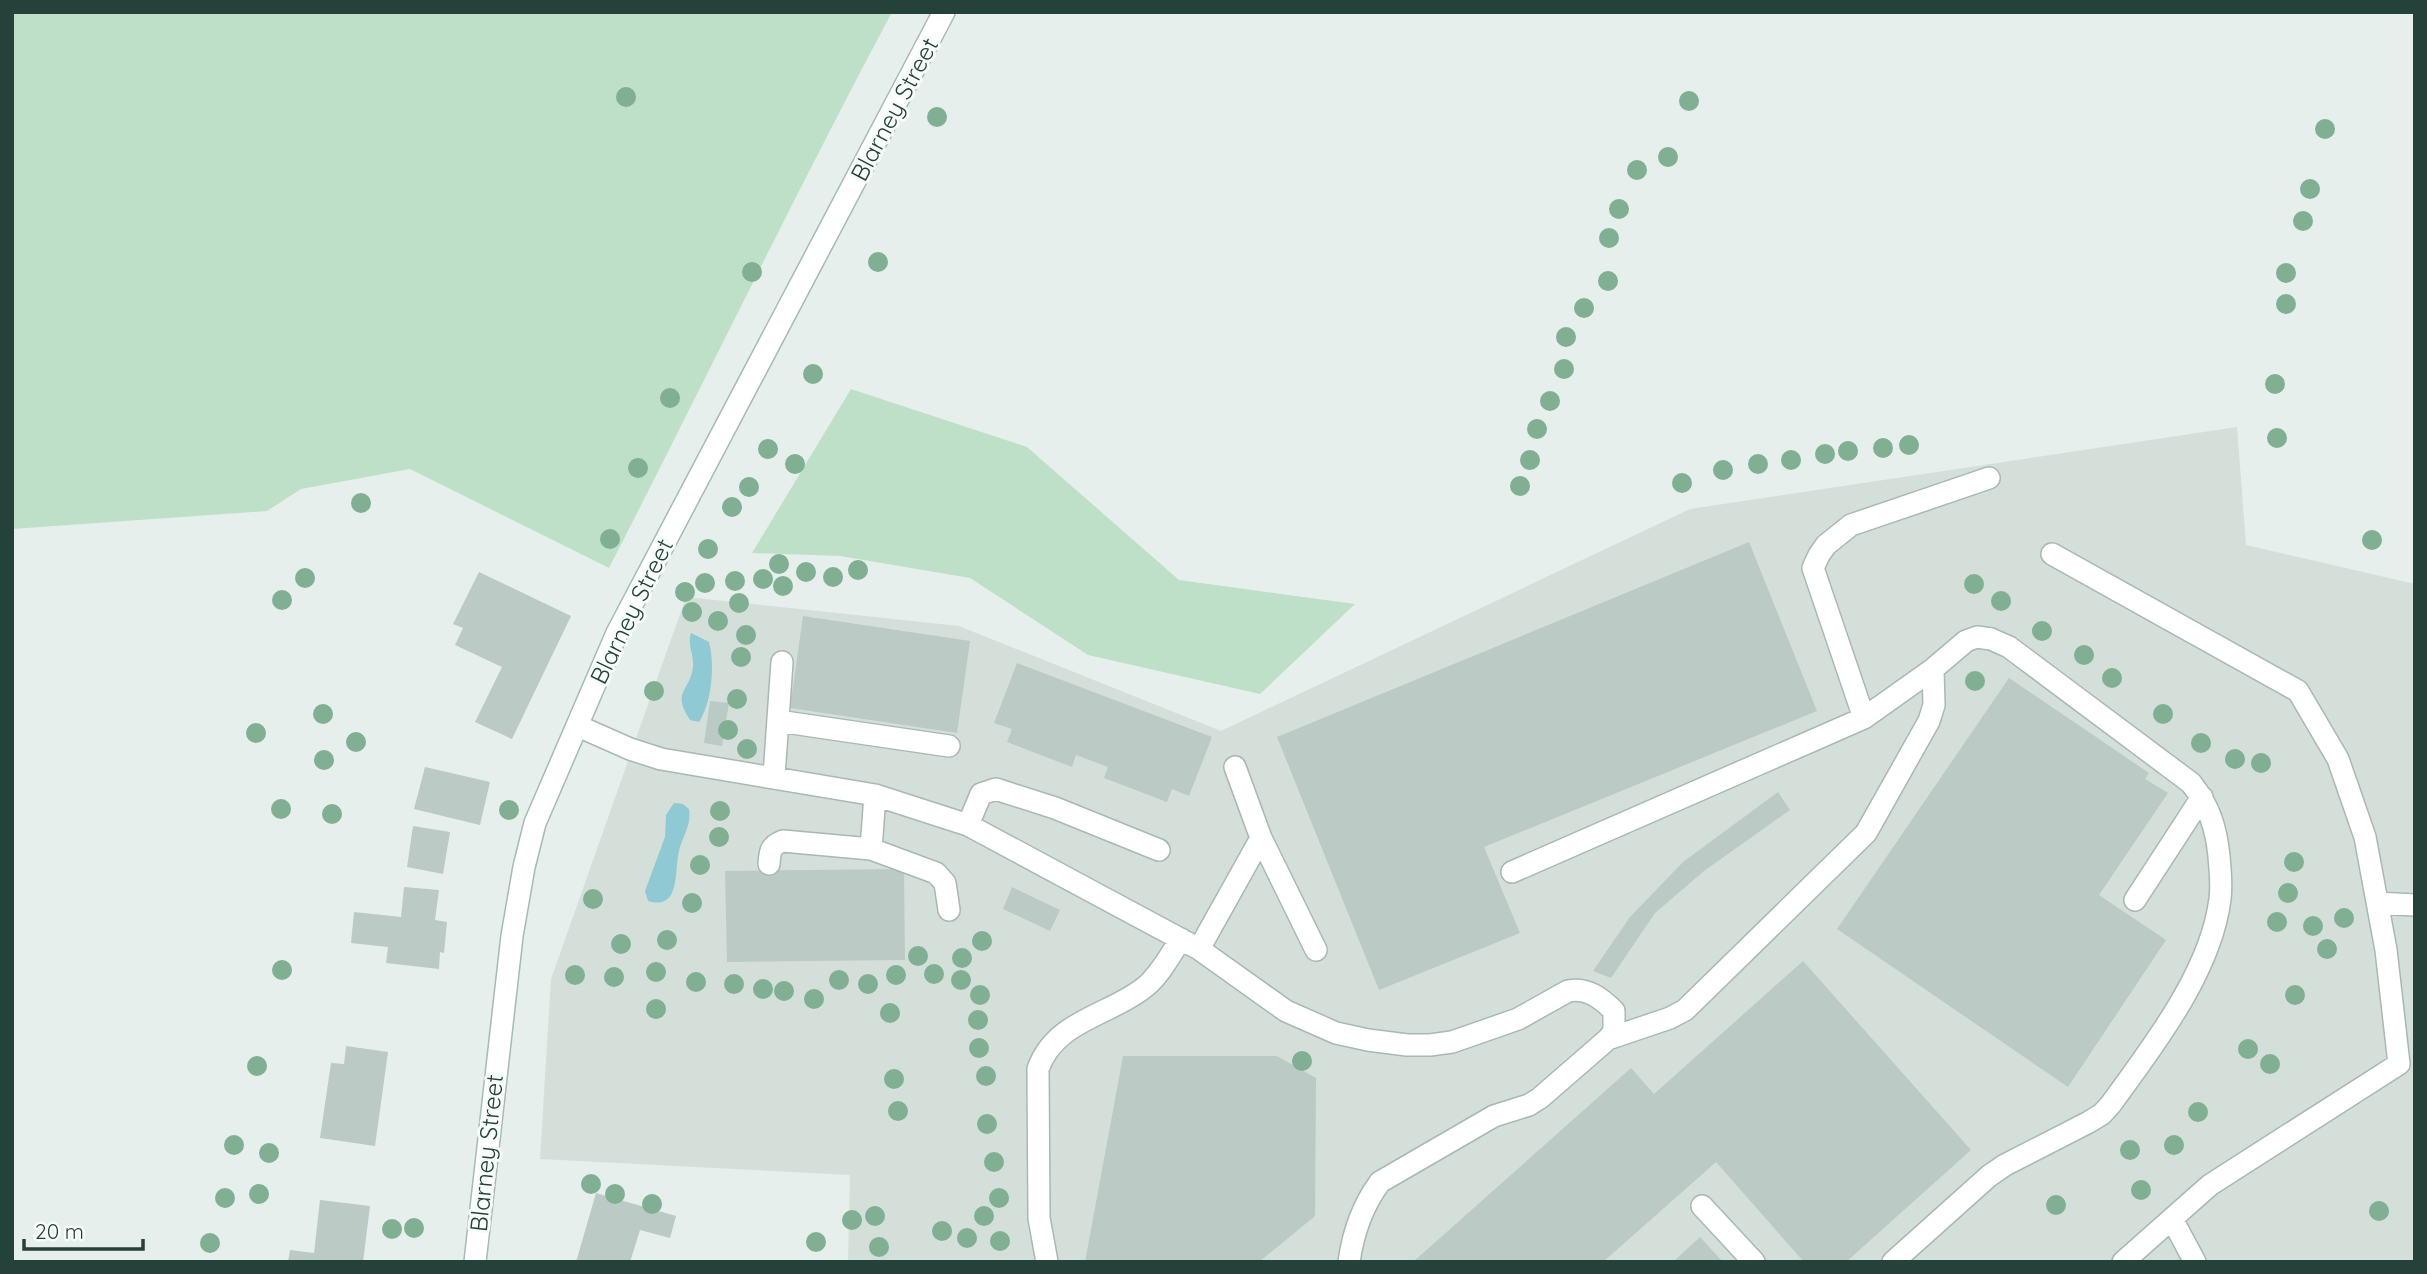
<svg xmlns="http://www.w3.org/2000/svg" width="2427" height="1274" viewBox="0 0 2427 1274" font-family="Quicksand,sans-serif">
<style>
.built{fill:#d4dfda}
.green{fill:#bfe0c8}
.water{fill:#8ec9d4}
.building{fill:#bbcac4}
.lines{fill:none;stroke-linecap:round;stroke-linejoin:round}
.lane-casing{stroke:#a8b8b2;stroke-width:24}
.secondary-casing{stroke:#a4bbb3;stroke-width:24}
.lane{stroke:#fff;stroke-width:21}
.secondary{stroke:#fff;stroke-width:21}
.tree{fill:#80af93}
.labels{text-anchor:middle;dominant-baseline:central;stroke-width:6;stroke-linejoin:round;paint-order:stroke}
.street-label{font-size:24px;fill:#24423a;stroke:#f7fbf9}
</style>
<rect width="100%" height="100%" fill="#e6efeb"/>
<path class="built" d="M2237 427 2246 545 2415 584V1262H848L850 1175 540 1159 551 979 686 597 959 626 1221 731 1690 509Z"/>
<path class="green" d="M12 12H892C794 196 704 383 609 568L410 469 301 489 267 511 12 529Z
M851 389 1027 447 1179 580 1355 604 1260 694 1088 655 970 578 840 556 752 553Z"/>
<path class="water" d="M691 633 709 642C715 664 712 703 699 722L690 720C671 691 690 692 693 667 694 654 687 645 691 633Z
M674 803 683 804 689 809C692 825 682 837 679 851 674 871 681 911 648 901L645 891 665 837 666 815Z"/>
<path class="building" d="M1749 542 1817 711 1484 847 1520 933 1379 990 1277 737Z
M479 572 571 616 512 739 475 722 502 667 455 645 463 628 453 624Z
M803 616 970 641 957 733 790 708Z
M1017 663 1212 737 1189 796 1172 789 1167 802 1104 778 1108 767 1076 755 1072 767 1007 742 1012 729 994 723Z
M2009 678 2149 773 2145 779 2168 793 2099 895 2166 940 2068 1087 1837 929Z
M710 701 729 703 722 746 704 743Z
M425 767 490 782 480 825 414 809Z
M1778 792 1790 810 1704 871 1655 913 1611 978 1593 971 1630 917 1683 862Z
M413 826 450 832 443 874 407 867Z
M904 869 905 960 727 962 725 871Z
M404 887 439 890 435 920 447 922 444 953 440 952 439 969 386 963 388 947 351 943 354 912 401 917Z
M1012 887 1060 910 1050 931 1003 909Z
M1803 961 1971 1150 1846 1262H1804L1716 1162 1603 1262H1413L1631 1068 1654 1094Z
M346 1046 388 1052 375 1146 320 1138 331 1063 344 1064Z
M1123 1056H1277L1316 1078 1315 1216 1259 1262H1085Z
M596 1193 676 1216 670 1238 640 1230 630 1262H576Z
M320 1200 370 1206 363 1262H288L290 1250 314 1253Z
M1700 1237 1723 1262H1677L1675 1260Z"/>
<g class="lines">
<defs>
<path id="lane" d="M2052 554 2298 691 2338 759 2365 837 2386 950 2399 1064 2210 1185 2123 1262
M778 721 949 746
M578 726 630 749 661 759 875 795 968 825 1199 949 1286 1011 1336 1033 1368 1040 1407 1045H1430L1452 1042 1518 1019 1568 991C1587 987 1601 998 1614 1011V1031L1608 1039 1670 1018 1685 1010 1866 833 1929 721 1934 705 1933 669
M1235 767 1261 838 1316 950
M774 776 782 662
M968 825 981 794 996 789 1005 792 1055 808 1159 850
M871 849 875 795
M769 864C770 851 770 846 783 841L871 849 936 873 945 883 949 910
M1512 872 1864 718
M2135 900 2202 797
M2377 903 2415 905
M1199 949 1261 838
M1702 1206 1754 1262
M2172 1219 2195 1262
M1047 1262 1039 1218 1038 1069C1055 1020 1111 1015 1145 987 1160 975 1170 955 1181 939
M1349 1262C1353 1233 1363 1205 1380 1182L1494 1116 1529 1105 1540 1098 1608 1039
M1893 1262 1989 1176 2005 1165 2089 1122 2102 1114 2111 1104C2153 1046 2211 972 2220 899 2222 885 2220 870 2219 856 2216 827 2209 806 2191 783L2009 647 1991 639 1977 637 1966 641 1933 669 1864 718 1813 568 1819 555 1826 545 1851 525 1989 478"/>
<path id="secondary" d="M475 1262 512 936 524 867 535 823 617 633 944 12"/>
</defs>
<use href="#lane" class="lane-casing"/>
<use href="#secondary" class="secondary-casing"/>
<use href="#lane" class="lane"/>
<use href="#secondary" class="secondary"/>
</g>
<g class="tree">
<circle cx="626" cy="97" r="10"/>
<circle cx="1689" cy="101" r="10"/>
<circle cx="937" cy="117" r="10"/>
<circle cx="2325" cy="129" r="10"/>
<circle cx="1668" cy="157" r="10"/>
<circle cx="1637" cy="170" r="10"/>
<circle cx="2310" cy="189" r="10"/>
<circle cx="1619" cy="209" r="10"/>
<circle cx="2303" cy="221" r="10"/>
<circle cx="1609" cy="238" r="10"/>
<circle cx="878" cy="262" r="10"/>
<circle cx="752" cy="272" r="10"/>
<circle cx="2286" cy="273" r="10"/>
<circle cx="1608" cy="281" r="10"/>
<circle cx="2286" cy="304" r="10"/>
<circle cx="1584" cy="308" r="10"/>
<circle cx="1566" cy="337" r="10"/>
<circle cx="1564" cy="369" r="10"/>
<circle cx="813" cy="374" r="10"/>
<circle cx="2275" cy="384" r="10"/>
<circle cx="670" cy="398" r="10"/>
<circle cx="1550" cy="401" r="10"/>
<circle cx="1537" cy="429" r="10"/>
<circle cx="2277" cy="438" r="10"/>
<circle cx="1909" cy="445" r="10"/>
<circle cx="1883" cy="448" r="10"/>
<circle cx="768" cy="449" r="10"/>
<circle cx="1848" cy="451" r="10"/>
<circle cx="1825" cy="454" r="10"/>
<circle cx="1530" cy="460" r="10"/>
<circle cx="1791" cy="460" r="10"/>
<circle cx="795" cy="464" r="10"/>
<circle cx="1758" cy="464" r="10"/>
<circle cx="638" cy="468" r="10"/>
<circle cx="1723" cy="470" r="10"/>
<circle cx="1682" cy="483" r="10"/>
<circle cx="1520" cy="486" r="10"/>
<circle cx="749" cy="487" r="10"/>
<circle cx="361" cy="503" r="10"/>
<circle cx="732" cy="507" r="10"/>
<circle cx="610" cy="539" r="10"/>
<circle cx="2372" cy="540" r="10"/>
<circle cx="708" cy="549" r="10"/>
<circle cx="779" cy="564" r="10"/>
<circle cx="858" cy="570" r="10"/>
<circle cx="806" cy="572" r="10"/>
<circle cx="833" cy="577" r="10"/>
<circle cx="305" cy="578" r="10"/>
<circle cx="763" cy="579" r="10"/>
<circle cx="735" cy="581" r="10"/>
<circle cx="705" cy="583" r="10"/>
<circle cx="1974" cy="584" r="10"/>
<circle cx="783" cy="586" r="10"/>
<circle cx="685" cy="592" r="10"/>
<circle cx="282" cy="600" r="10"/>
<circle cx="2001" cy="601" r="10"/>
<circle cx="739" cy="603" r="10"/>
<circle cx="692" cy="612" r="10"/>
<circle cx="718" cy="621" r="10"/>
<circle cx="2042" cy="631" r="10"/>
<circle cx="746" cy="635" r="10"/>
<circle cx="2084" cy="655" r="10"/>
<circle cx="741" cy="657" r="10"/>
<circle cx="2112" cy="678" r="10"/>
<circle cx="1975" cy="681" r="10"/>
<circle cx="654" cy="691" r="10"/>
<circle cx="737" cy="699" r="10"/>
<circle cx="323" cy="714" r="10"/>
<circle cx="2163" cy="714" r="10"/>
<circle cx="728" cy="730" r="10"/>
<circle cx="256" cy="733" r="10"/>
<circle cx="356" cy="742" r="10"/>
<circle cx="2201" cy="743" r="10"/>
<circle cx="747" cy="749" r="10"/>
<circle cx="2235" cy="759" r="10"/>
<circle cx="324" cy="760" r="10"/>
<circle cx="2261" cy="763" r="10"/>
<circle cx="281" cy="809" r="10"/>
<circle cx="509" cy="810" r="10"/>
<circle cx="720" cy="811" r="10"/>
<circle cx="332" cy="814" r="10"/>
<circle cx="719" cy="837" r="10"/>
<circle cx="2294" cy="862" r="10"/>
<circle cx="700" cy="865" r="10"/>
<circle cx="2288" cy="893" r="10"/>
<circle cx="593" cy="899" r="10"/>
<circle cx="692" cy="903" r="10"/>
<circle cx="2344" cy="918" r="10"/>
<circle cx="2277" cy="922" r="10"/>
<circle cx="2313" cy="926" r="10"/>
<circle cx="667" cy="940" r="10"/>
<circle cx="982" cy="941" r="10"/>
<circle cx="621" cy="944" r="10"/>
<circle cx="2327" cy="949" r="10"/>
<circle cx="918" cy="956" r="10"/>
<circle cx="962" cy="958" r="10"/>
<circle cx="282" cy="970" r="10"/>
<circle cx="656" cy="972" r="10"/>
<circle cx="934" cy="974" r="10"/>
<circle cx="575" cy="975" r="10"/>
<circle cx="896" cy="975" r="10"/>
<circle cx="614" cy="977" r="10"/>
<circle cx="839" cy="980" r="10"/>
<circle cx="961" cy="980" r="10"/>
<circle cx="696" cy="982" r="10"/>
<circle cx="734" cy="984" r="10"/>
<circle cx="868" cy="984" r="10"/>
<circle cx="763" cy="989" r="10"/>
<circle cx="784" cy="991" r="10"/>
<circle cx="980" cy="995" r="10"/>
<circle cx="2295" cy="995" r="10"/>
<circle cx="814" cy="999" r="10"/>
<circle cx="656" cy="1009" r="10"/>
<circle cx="890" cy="1013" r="10"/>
<circle cx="978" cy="1020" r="10"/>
<circle cx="979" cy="1048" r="10"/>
<circle cx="2248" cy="1049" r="10"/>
<circle cx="1302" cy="1061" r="10"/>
<circle cx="2270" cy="1064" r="10"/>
<circle cx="257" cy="1066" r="10"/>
<circle cx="986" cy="1076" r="10"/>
<circle cx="894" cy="1079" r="10"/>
<circle cx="898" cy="1111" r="10"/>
<circle cx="2198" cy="1112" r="10"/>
<circle cx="987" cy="1124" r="10"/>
<circle cx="234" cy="1145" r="10"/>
<circle cx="2174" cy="1145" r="10"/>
<circle cx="2130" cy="1150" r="10"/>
<circle cx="269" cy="1153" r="10"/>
<circle cx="994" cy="1162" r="10"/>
<circle cx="591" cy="1184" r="10"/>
<circle cx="2141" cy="1190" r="10"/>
<circle cx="259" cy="1194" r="10"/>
<circle cx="615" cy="1194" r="10"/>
<circle cx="225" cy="1198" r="10"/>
<circle cx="999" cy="1198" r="10"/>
<circle cx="652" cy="1204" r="10"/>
<circle cx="2056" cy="1205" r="10"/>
<circle cx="2379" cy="1211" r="10"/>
<circle cx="875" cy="1216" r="10"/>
<circle cx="984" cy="1216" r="10"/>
<circle cx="852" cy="1220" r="10"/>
<circle cx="414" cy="1228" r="10"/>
<circle cx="392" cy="1229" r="10"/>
<circle cx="942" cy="1231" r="10"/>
<circle cx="967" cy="1238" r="10"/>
<circle cx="1000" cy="1241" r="10"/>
<circle cx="816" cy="1242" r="10"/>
<circle cx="210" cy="1243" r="10"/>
<circle cx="879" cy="1247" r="10"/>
</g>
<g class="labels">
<g class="street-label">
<text transform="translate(894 109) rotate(-62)">Blarney Street</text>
<text transform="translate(631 611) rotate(-64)">Blarney Street</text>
<text transform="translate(486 1153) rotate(-84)">Blarney Street</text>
</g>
</g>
<rect width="2427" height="1274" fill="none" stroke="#24423a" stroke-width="28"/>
<path d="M24 1239v10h119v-10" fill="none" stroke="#24423a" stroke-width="3.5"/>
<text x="35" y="1239" font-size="21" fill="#24423a" stroke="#f7fbf9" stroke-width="5" paint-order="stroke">20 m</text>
</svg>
